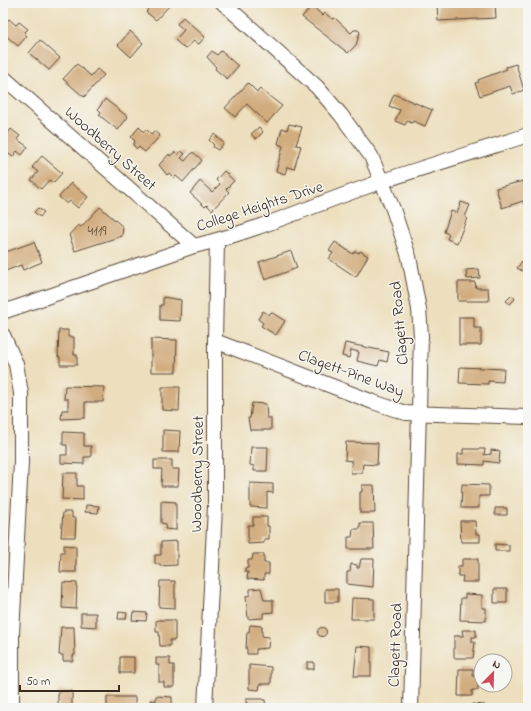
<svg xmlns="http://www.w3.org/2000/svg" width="531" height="711" viewBox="0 0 531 711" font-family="'Indie Flower',sans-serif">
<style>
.building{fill:#d1ac7e}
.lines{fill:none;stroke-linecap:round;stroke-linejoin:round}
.street-casing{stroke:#564536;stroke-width:16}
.street{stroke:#fff;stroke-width:14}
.labels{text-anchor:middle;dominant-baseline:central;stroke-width:3;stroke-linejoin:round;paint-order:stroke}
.number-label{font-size:14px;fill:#604a36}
.street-label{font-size:16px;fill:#3b2a1e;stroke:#f6f6f2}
</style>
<rect width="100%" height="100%" fill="#f6f6f2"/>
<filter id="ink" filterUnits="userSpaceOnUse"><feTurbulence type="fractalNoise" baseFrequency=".025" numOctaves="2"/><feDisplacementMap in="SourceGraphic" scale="8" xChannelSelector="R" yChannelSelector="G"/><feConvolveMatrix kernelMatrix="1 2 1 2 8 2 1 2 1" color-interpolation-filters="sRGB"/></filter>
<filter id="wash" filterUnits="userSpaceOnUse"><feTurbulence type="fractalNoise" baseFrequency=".012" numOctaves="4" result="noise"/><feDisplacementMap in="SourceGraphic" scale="16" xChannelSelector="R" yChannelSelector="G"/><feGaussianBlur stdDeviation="0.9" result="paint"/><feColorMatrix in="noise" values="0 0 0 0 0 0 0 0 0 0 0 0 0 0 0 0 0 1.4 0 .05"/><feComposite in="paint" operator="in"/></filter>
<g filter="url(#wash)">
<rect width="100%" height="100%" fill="#eddfbd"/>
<g id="blocks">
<path class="building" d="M141 3H168L170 5 156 20 146 12 148 10Z
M437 3H495L496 18 438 21Z
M312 6 323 16 325 13 332 19 335 18 351 33 354 30H358L360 32 356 45 348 53 302 17Z
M183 17 205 37 199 44 194 41 185 49 175 40 184 30 177 24Z
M9 19 16 25 19 22 28 29 24 33 27 36 18 46 3 33V26Z
M130 31 143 43 131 57 118 45Z
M40 40 60 58 49 70 29 53Z
M212 51 217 55 221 51 238 66 227 79 215 69 216 67 207 57Z
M77 64 91 76 97 69 104 75 84 97 63 79Z
M516 64 524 90 513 94 510 86 480 96 475 83 479 82 478 80 507 69 506 67Z
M248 83 257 92 260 89 282 106 267 123 247 104 235 117 225 108Z
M394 94 432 110 425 126 413 121 412 123 407 121 405 125 395 121 400 110 389 106Z
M105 99 128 117 118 130 99 115 101 112 98 109Z
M289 124 302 127 296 145 301 146 294 169 287 167 285 174 276 171 283 146 278 144 282 128 287 130Z
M139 127 144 132 146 129 151 134 154 131 160 136 145 152 139 147 137 149 133 145 135 141 131 137Z
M259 127 263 132 256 139 251 134Z
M11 129 20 136 17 139 28 147 22 155 17 151 13 157 3 150V140Z
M214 134 224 143 218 150 213 147 214 145 209 140Z
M181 151 185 154 181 158 185 161 193 152 202 160 183 182 176 176 174 178 169 173 167 175 159 165 169 154 170 156 175 152 178 155Z
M42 156 62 173 53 183 49 180 41 189 31 180 38 172 32 167Z
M224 171 234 181 226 189 229 192 212 210 207 205 205 207 190 193 200 181 212 192 220 184 216 180Z
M523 181 528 197V204L524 205 523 201 502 208 496 188Z
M71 183 88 197 78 208 70 201 67 204 59 197Z
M461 202 470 205 465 217 467 218 457 243 447 239 449 234 444 232 451 211 457 213Z
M100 207 123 227 122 236 75 251 69 235 78 225 81 227Z
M38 208 44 212 40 217 34 212Z
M34 242 42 262 23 270 21 265 3 272V258H5L3 253Z
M335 242 353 254 355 251 359 253 360 251 368 256 356 277 329 259 333 253 329 251Z
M291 251 297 268 265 280 259 262Z
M522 261 528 264 526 273 517 268Z
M479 269 480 278 467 279 466 270Z
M458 282H475L476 288H488L489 301H458Z
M512 295 515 299 510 304 506 301Z
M163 297 181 300 180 321 160 320V305H163Z
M263 311 269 315 271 312 285 321 276 335 261 326 263 323 258 319Z
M459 317H474V328H481V345H459Z
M59 330H68V337H74V355H77V365H60V357H58Z
M151 339 177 340 176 372H151Z
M345 343 389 352 387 362 380 360 378 366 357 361 359 352 351 350 349 358 342 356Z
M460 367 504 369 503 382 488 381V384L459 383Z
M65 386 104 387 103 402H85V418L61 419 62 410H68V399H64Z
M162 387H180L179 411 162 410Z
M252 403 266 404 267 418H271V430H250L248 418H250Z
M163 430 180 431 179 452H163Z
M63 432 84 433V446H91V457H84V464L61 463V455H67V445H63Z
M346 442 378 443 377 465 363 464 362 473H351L352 461 345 460Z
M251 447H268L267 471H254V466L250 465Z
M463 449H485L484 455 491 454V450L500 451 499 463 484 461V465L458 464V454H463Z
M154 460H172V469H179L178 486H161L162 469H154Z
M63 473H77V486H83V500L62 499Z
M250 483 273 484V493L267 492V508L250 507Z
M462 484 489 485V496H479V508H461Z
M362 485H374L375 513H360V492H362Z
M161 501 176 502V530L165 529 166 524 161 523Z
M86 505 99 506 98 513 85 512Z
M495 508H507V515H495Z
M63 512H72V518H76L75 537H61Z
M253 517H267V526H269V539H264V543L248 544V525H253Z
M460 521H475L476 534H480V542H461Z
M360 523H373L374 549H348V537H352L353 529H360Z
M177 541V565L160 566V564H155V555H161V542Z
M495 544 509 545V551H495Z
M64 545 76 546V572H60L61 552H64Z
M253 554H264V563H269V574H264V580L247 579 248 572H245V568H248V560H252Z
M361 559H374L373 587 347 584V572H350L351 564 357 565V568H359Z
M462 559H478V582H462L463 576H458V566H462Z
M160 581H175V608L159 607Z
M63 582 77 583 76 609 62 608Z
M261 588 264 600H273V612L263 613V618L248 619 246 596 250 595V589Z
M325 589H338V602H325Z
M494 589H507V603H494Z
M465 594 482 595V608H486V621L460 620 461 598H465Z
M352 598 374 599V619H351Z
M119 612 127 613 126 619H118Z
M133 612 147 613 146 621 132 620Z
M81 613H96V627L81 626Z
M159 620H175V640H170V646H160L159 632H156V621Z
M250 625 262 626V636L269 637 268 648 256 649V654H247V649H246L247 632H249Z
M61 627H74L75 655H73V661H63V655H59Z
M317.5 632a4.5 4.5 0 1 1 9 0a4.5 4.5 0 1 1-9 0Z
M462 630H476V637H472V642H475L473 658H454V636H463Z
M357 646 371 647V676H354Z
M120 657H134V673H120Z
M156 658H170V665H174V687H164V682H159V665H156Z
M307 662H314V669H307Z
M249 665 271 667V684H260L259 690 249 689Z
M459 669H473V676L478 677V690H472V696H458Z
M58 691H72V708H58Z
M156 696 172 697V703L174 704V708H150V700L156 701Z
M107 697H135V708H107Z
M246 699H263V700H265L266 708H247Z
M472 704 485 705V708H472Z"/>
</g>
</g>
<g filter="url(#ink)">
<use href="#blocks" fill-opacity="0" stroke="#564536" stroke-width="1"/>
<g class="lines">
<defs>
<path id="street" d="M223 3 317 87 341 115 371 156 393 209 409 257 419 309 421 336 411 708
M3 77 194 246
M3 312 194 246C258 231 318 203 380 182 429 165 479 151 528 135
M3 335 16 364 21 393V462L12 634V708
M215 341 373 402 406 413 528 417
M205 708 215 507V341L217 241"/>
</defs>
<use href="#street" class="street-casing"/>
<use href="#street" class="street"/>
</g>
</g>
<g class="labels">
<g class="number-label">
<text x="97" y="231">4119</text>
</g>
<g class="street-label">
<text transform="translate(110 149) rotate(42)">Woodberry Street</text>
<text transform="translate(260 207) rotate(-18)">College Heights Drive</text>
<text transform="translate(400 323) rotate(-95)">Clagett Road</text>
<text transform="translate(351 374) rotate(20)">Clagett-Pine Way</text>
<text transform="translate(198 474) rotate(-89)">Woodberry Street</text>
<text transform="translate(396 645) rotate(-88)">Clagett Road</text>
</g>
</g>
<rect width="531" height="711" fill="none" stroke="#f6f6f2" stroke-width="16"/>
<g transform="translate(493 673) rotate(23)"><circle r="19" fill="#f6f6f2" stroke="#aba49d"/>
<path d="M0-3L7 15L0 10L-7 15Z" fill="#d1495b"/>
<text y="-6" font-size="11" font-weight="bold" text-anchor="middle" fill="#3b2a1e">N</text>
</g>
<path d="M20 685v6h99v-6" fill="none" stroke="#3b2a1e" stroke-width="2"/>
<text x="26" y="685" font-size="12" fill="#3b2a1e" stroke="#f6f6f2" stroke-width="3" paint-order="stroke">50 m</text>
</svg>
